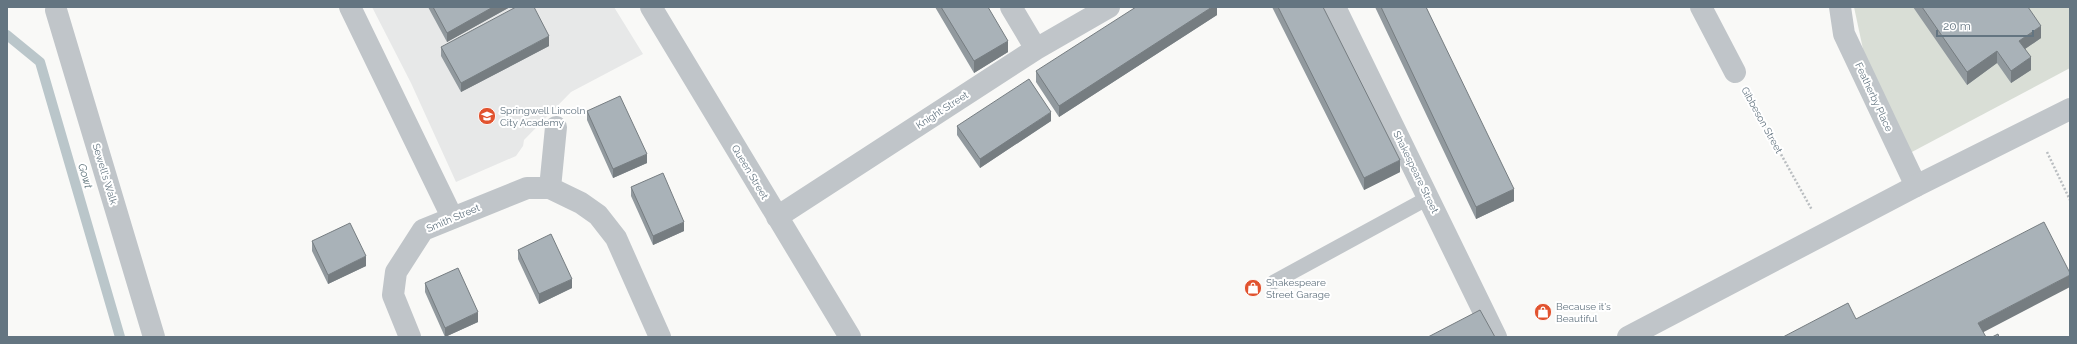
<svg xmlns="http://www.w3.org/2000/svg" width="2077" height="344" viewBox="0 0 2077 344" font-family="Raleway,sans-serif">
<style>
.built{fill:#e7e8e8}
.green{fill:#d9ded6}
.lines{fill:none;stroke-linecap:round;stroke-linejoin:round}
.stream{stroke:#bac6ca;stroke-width:10}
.path{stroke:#babec1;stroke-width:2.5;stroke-dasharray:2 2;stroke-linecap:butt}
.service{stroke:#c0c5c9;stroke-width:15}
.minor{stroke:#c0c5c9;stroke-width:22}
.tertiary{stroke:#c0c5c9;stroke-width:22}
.wall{fill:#91999e}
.shaded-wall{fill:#767d81}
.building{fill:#a9b2b8;stroke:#767d81}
.labels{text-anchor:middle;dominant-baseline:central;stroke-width:4;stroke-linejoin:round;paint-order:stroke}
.street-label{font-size:10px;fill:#647581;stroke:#fff}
.poi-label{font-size:10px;fill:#647581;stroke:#fff;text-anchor:start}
.water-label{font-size:11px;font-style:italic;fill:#5f747b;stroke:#fff}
</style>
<rect width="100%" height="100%" fill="#f9f9f7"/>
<path class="built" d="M372 7H614L643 54 571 92 524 140 523 146 516 156 456 182 411 83Z"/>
<path class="green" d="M1854 7H2070V68L1910 153 1867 68Z"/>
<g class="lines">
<path class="stream" d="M7 35 40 62 120 337"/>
<path class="path" d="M1748 95 1812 210
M2047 152 2070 200"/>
<path class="service" d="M1274 282 1428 198"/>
<path class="minor" d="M350 7 452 217
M651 7 850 337
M1011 7 1036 49
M1335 7 1496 337
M1701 7 1735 72
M1840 7 1844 34 1916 186
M56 10 154 337
M550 188 556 127
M777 217 1036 49 1109 7
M410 337 393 295 396 272 423 230 527 188H550L581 203 598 215 616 238 660 337"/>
<path class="tertiary" d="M1628 337 1916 186 2070 109"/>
</g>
<path class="wall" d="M428 7H510L447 42Z
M935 7H988L1008 52 974 73Z
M1217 7V15L1059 117 1036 82V71Z
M1272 7H1323L1400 172 1364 190Z
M1375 7H1426L1514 201 1476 219Z
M1913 7H2028L2041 38 2025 49 2031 70 2011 83 1997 63 1967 85Z
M549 46 461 92 441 56V47Z
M587 111 647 163 613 178 587 120Z
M1051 121 980 168 957 135V126Z
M631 187 684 231 653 245 631 196Z
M312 241 366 266 328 284 312 251Z
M518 250 572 288 539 304 518 259Z
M425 283 478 322 445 337 425 292Z"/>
<path class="shaded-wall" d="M493 7H510L447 42V33Z
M1212 7H1217V15L1059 117V106Z
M2041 26V38L2019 53V41Z
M549 36V46L461 92V83Z
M1008 41V52L974 73V61Z
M1997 51V63L1967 85V72Z
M2031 57V70L2011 83V71Z
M1051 112V121L980 168V159Z
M647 154V163L613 178V169Z
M1400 160V172L1364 190V178Z
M1514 189V201L1476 219V207Z
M684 222V231L653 245V236Z
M366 256V266L328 284V275Z
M2070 275V287L1978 335V323Z
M572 279V288L539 304V294Z
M478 312V322L445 337V328Z"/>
<path class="building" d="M433 7H493L447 33Z
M516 7H534L549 36 461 83 441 47Z
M941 7H988L1008 41 974 61Z
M1136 7H1212L1059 106 1036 71Z
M1278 7H1323L1400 160 1364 178Z
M1381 7H1426L1514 189 1476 207Z
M1922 7H2028L2041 26 2019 41 2031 57 2011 71 1997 51 1967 72Z
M1029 79 1051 112 980 159 957 126Z
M620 96 647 154 613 169 587 111Z
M663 173 684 222 653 236 631 187Z
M2044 222 2070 273V275L1978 323 1986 337H1783L1848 303 1856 319Z
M350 223 366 256 328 275 312 241Z
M551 234 572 279 539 294 518 250Z
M458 268 478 312 445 328 425 283Z
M1480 310 1495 337H1428Z
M1998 334 1999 337H1992Z"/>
<defs>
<symbol id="school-disc" viewBox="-11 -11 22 22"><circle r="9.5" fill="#e1532f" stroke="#fff"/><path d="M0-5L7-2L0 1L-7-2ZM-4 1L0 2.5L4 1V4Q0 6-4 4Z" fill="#fff"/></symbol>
<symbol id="shop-disc" viewBox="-11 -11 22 22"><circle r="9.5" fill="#e1532f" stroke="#fff"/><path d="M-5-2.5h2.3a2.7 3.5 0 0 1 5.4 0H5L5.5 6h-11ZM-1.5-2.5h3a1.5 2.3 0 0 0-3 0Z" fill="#fff"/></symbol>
</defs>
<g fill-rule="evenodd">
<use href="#school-disc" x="477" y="106" width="20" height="20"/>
<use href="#shop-disc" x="1243" y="278" width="20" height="20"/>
<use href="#shop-disc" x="1533" y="302" width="20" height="20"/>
</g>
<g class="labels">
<g class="street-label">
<text transform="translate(1874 97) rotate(65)">Featherby Place</text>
<text transform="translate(942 110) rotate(-33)">Knight Street</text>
<text transform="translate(1762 120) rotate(61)">Gibbeson Street</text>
<text transform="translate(750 172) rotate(59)">Queen Street</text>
<text transform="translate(1416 172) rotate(64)">Shakespeare Street</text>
<text transform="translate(105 174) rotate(73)">Sewell's Walk</text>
<text transform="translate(453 218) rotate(-23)">Smith Street</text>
</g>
<g class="poi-label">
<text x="500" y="110">Springwell Lincoln<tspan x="500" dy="12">City Academy</tspan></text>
<text x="1266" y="282">Shakespeare<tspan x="1266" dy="12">Street Garage</tspan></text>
<text x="1556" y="306">Because it's<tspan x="1556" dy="12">Beautiful</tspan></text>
</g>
<g class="water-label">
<text transform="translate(85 176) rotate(74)">Gowt</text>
</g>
</g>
<rect width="2077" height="344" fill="none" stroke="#647581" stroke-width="16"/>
<path d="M1937 30v6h96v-6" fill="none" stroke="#647581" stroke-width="2"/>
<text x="1943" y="30" font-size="12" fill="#647581" stroke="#ffffff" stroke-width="3" paint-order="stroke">20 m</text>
</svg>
